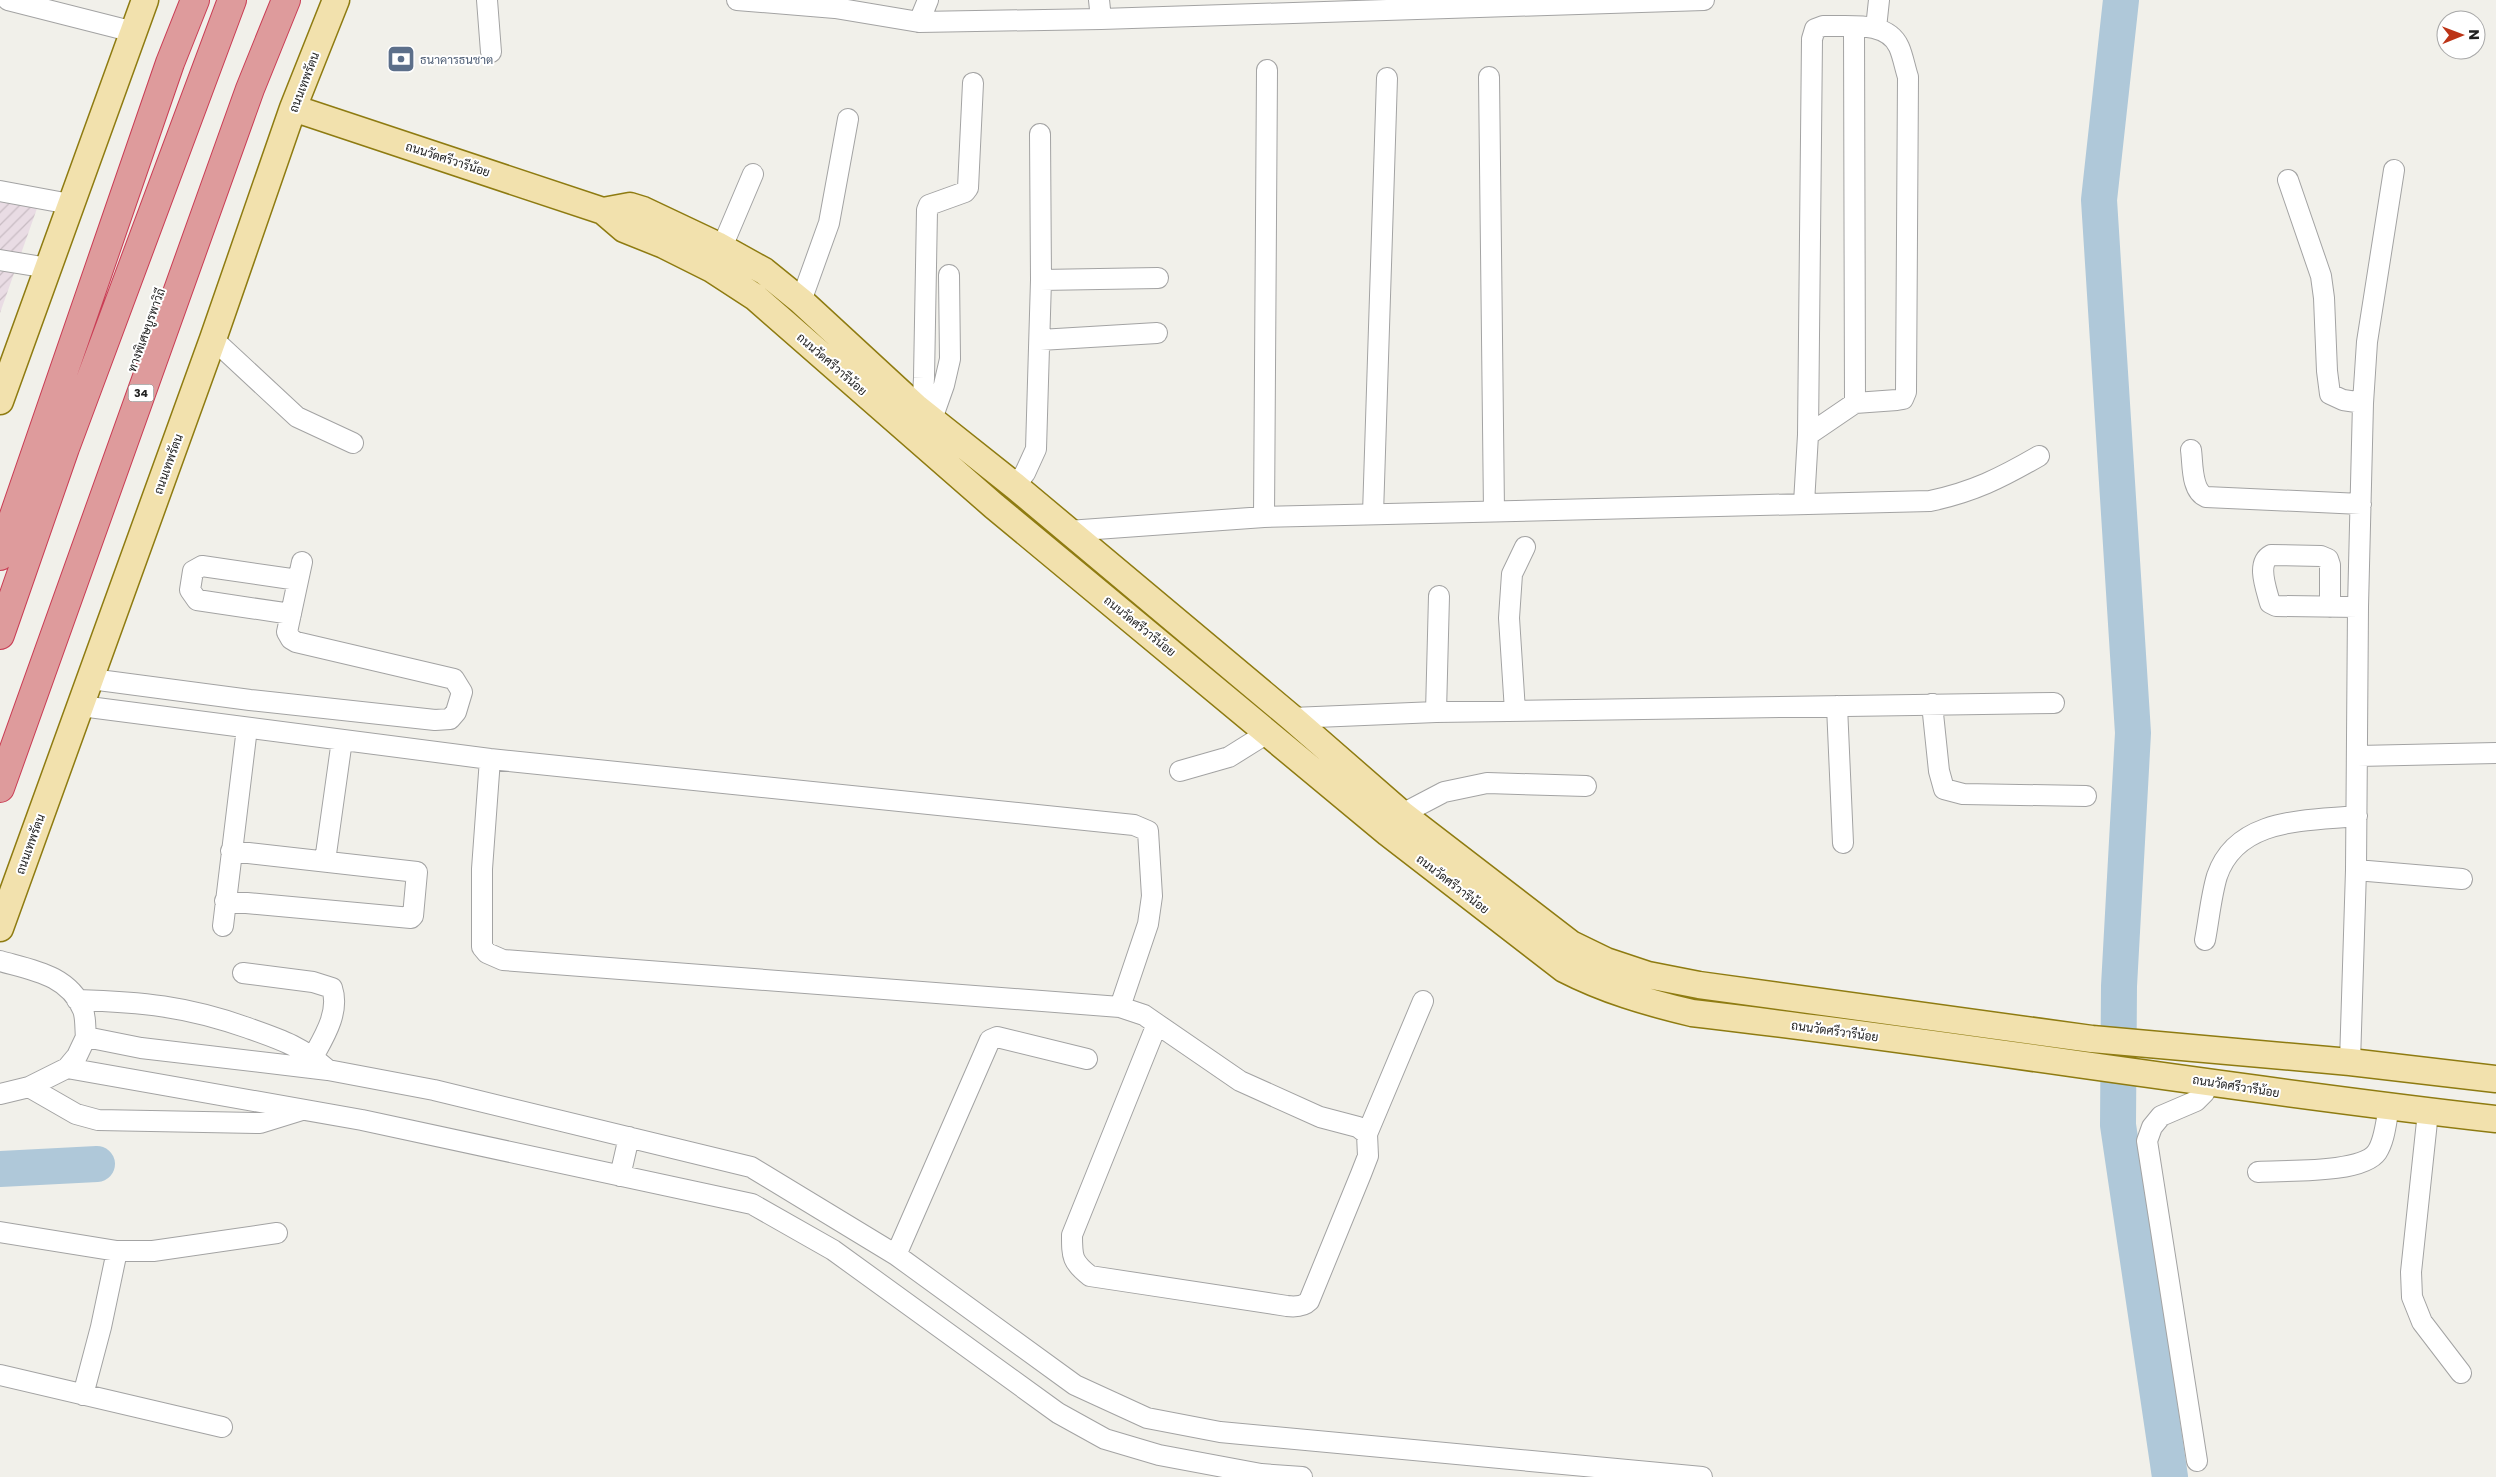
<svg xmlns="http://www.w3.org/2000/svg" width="2496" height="1477" viewBox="0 0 2496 1477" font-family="Poppins,Sarabun,sans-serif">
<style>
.industrial{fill:url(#industrial-furrows)}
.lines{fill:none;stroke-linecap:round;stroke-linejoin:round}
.river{stroke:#afc8d9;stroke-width:36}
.minor-casing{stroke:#a3a3a3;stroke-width:22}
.major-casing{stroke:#8e7b11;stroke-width:29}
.highway-casing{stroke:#c93d54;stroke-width:30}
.minor{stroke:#fff;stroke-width:20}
.major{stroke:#f2e1ad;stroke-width:26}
.highway{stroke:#de9b9c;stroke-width:28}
.labels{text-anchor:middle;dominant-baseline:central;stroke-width:4;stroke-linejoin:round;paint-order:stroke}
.shield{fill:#fff;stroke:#646464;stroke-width:1}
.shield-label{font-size:11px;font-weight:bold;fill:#222}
.service-label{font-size:12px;fill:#4e5e75;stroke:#fff;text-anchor:start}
.street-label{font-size:12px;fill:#222;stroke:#fff}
</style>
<defs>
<pattern id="industrial-furrows" width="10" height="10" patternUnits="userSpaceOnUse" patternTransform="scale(1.25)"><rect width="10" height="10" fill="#e9dce4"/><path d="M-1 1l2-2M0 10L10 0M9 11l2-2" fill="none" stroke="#c8bcc3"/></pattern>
</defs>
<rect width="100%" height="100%" fill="#f1f0ea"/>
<path class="industrial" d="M0 193 40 200 0 313Z"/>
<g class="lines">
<path class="river" d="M2121 0 2099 200 2133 733 2119 986 2118 1125 2170 1477
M0 1169 97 1164"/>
<defs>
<path id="minor" d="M8 0 134 32
M487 0 491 52
M737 0 835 8 919 22 1101 19 1704 0
M1099 0 1101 19
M919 22 928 0
M1823 26C1848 27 1887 20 1899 47 1903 56 1905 68 1908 77L1906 392 1903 399 1897 400 1855 403 1808 435 1812 39 1815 29Z
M1854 27 1855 403
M1876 28 1879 0
M1489 77 1494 511
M2288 180 2321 276 2324 298 2327 371 2330 394 2343 400 2363 403
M0 191 70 204
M722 247 753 174
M0 260 48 268
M1041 280 1158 278
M801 301 829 223 848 119
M213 339 297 417 353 443
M1040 340 1157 333
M917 408 923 395 924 378 927 210 929 205 965 192 968 188 973 83
M932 419 944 385 950 359 949 275
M2191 450C2193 464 2191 491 2206 497L2361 504
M1015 486 1025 473 1036 449 1041 280 1040 134
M1804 503 1808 435
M1373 514 1387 78
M1264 517 1267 70
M1068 531 1264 517 1930 501C1973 492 2001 478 2039 456
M2330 607V565L2328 559 2321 556 2271 555C2256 563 2266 588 2270 603L2276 606 2358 607
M291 614 197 600 190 590 193 571 202 566 298 580
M91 679 250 700 435 720 450 719 456 712 462 692 454 679 296 642 291 639 287 632 302 562
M1932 704 1939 771 1944 789 1963 794 2086 796
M81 706 490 759 1134 825 1148 831 1152 896 1148 924 1120 1007
M1837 706 1843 843
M1515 711 1509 618 1512 574 1525 547
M1436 712 1439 596
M1292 718 1436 712 2054 703
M2358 756 2496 753
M490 759 482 869V947L487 953 503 960 1120 1007 1144 1015 1157 1024
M1180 771 1229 757 1269 732
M1402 814 1444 792 1487 783 1586 786
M325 861 342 740
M2356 870 2462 879
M225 901 411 918 413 916 417 872 231 851
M223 926 247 728
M2205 940C2209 919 2211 896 2217 876 2237 817 2307 821 2357 816
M0 961C32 970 69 975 83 1010 86 1018 85 1029 86 1037L141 1048 328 1070 434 1090 751 1167 896 1255 1075 1385 1147 1418 1220 1432 1702 1477
M243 973 313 982 332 988C340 1012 324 1037 313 1057
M77 1000C142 1002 186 1006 248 1028 282 1040 301 1046 328 1070
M2350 1062 2356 870 2358 607 2363 403 2367 342 2394 170
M67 1068 77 1056 86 1037
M29 1087 76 1114 98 1120 260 1123 302 1110
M0 1094 29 1087 67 1068 362 1120 752 1204 833 1250 1058 1413 1105 1439 1159 1455 1261 1474 1302 1477
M2428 1112 2411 1272 2412 1297 2422 1322 2461 1373
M1367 1134 1358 1127 1320 1117 1240 1081 1157 1024 1072 1235C1072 1257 1072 1262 1090 1276L1287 1306C1295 1307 1303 1307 1309 1301L1361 1174 1368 1156 1367 1134 1423 1001
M2258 1172C2284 1170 2362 1174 2377 1152 2385 1140 2386 1121 2389 1107
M620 1176 629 1137
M0 1232 117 1251
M896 1255 990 1040 997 1037 1087 1059
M0 1375 222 1427
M83 1395 101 1327 117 1251H153L277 1233
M2197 1461 2147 1141 2152 1127 2161 1116 2196 1101 2204 1093 2209 1082"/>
<path id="major" d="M293 108 603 211 624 229 664 245 712 269 755 297 994 506 1388 833 1564 969C1605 990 1646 1002 1692 1013 1960 1044 2227 1089 2496 1119
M603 211 630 206 643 210 717 245 764 271 801 301 917 408 1015 486 1292 718 1402 814 1571 944 1606 961 1648 975 1699 985 2092 1039 2350 1062 2496 1079
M0 401 145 0
M0 928 213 339 293 108 336 0"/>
<path id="highway" d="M0 556 170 63 195 0
M0 635 65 448 232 0
M0 788 250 89 286 0"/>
</defs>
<use href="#minor" class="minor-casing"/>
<use href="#major" class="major-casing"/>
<use href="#highway" class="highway-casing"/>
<use href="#minor" class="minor"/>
<use href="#major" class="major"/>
<use href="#highway" class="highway"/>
</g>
<defs>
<symbol id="bank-square" viewBox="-11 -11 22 22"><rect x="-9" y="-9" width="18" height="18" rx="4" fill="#5c6f8a" stroke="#fff"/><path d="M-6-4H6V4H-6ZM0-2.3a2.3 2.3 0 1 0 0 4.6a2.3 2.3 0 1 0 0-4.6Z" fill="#fff"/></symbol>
</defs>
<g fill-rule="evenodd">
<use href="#bank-square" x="385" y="43" width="32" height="32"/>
</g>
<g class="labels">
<rect class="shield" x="128.5" y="384.5" width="25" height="17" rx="4"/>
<g class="shield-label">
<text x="141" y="393">34</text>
</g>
<g class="service-label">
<text x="420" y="59">ธนาคารธนชาต</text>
</g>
<g class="street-label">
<text transform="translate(304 82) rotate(-69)">ถนนเทพรัตน</text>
<text transform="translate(448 159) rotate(18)">ถนนวัดศรีวารีน้อย</text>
<text transform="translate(146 330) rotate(-70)">ทางพิเศษบูรพาวิถี</text>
<text transform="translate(832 364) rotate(41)">ถนนวัดศรีวารีน้อย</text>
<text transform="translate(168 464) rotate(-70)">ถนนเทพรัตน</text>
<text transform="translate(1140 626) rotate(39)">ถนนวัดศรีวารีน้อย</text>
<text transform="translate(30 844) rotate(-70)">ถนนเทพรัตน</text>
<text transform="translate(1453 884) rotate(38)">ถนนวัดศรีวารีน้อย</text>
<text transform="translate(1835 1031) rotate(8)">ถนนวัดศรีวารีน้อย</text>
<text transform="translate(2236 1086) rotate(9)">ถนนวัดศรีวารีน้อย</text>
</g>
</g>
<g transform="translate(2461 35) rotate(89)"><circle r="24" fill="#ffffff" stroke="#a7a7a7"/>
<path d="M0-4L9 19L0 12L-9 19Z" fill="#bc3417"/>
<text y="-8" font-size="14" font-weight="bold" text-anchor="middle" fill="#222222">N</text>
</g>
</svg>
